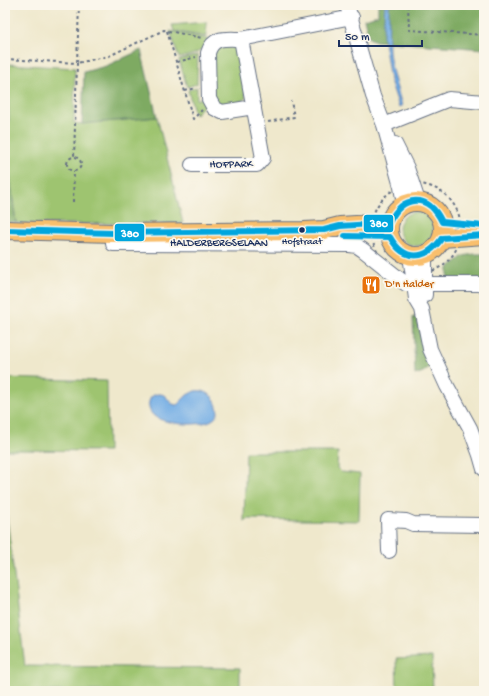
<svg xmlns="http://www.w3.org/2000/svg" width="489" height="696" viewBox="0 0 489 696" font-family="'Gochi Hand',sans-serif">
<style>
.green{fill:#9ec46f;stroke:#5c7a66}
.forest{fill:#7eaa62;stroke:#4c6c60}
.water{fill:#75aee5;stroke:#486ea2}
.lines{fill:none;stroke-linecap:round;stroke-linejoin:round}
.minor-casing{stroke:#657084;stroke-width:16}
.major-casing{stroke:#657084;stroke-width:20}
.path{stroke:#657084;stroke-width:2;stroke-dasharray:3 3;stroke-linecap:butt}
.minor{stroke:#fff;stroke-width:14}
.major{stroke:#f9bf6d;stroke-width:18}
.bus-1-casing{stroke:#fbf7ec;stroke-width:9}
.bus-1{stroke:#00a6de;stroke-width:6}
.bus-dot{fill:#1b2f5e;stroke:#fbf7ec;stroke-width:1.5}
.labels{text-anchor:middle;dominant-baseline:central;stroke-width:3.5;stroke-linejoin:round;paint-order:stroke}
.bus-label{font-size:10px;fill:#1b2f5e;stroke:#fbf7ec}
.street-label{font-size:11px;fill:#1b2f5e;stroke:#fbf7ec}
.food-label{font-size:11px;fill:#c56008;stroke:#fbf7ec;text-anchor:start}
.line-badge{stroke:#fbf7ec;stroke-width:1.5}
.badge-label{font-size:11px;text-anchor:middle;font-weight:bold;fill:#fff}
</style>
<rect width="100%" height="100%" fill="#fbf7ec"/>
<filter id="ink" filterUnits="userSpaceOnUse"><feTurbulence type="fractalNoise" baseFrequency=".025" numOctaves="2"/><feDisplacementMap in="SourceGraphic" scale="8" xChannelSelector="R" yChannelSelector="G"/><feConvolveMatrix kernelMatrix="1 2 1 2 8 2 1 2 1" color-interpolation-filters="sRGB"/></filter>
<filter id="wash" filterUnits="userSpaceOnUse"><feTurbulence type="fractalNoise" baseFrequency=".012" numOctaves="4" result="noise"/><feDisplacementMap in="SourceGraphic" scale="16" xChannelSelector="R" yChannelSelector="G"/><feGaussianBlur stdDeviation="0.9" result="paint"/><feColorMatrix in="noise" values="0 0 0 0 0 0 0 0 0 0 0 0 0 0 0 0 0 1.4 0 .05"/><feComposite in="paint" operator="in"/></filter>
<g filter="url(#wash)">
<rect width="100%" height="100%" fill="#efe8cc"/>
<path class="green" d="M206 22 207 37 174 31 172 25Z
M170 31 208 39C202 54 194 54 179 58Z
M218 41 239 45 246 98C242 103 228 107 221 104 219 104 215 101 213 99L210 48Z
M198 55 197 84 187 87 179 60Z
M7 64 75 68 74 123 82 124 157 117 183 223 54 224 16 223 5 138V128L8 127 9 121Z
M197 87V100L203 97 206 103 195 115 188 90Z
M399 229a17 17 0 1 1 34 0a17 17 0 1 1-34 0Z
M5 378 107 381 108 451 5 450Z
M246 452H338L337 468 341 472 360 474 359 521 248 519 244 521Z
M5 501 25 666 240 668V691H5Z
M432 657 433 691H397L396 659Z"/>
<path class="forest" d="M378 5H484V49L375 41 369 38 364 19 378 15Z
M141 50 157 117 82 124 84 72 106 66Z
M5 144 16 223 5 222Z
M474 254H484V283L448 282V268L463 256Z
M413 317H416L423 342 431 366 423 372 415 375Z"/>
<path class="water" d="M385 5H389C389 21 388 36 389 52 391 70 397 88 402 106L399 107 390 80 383 35Z
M195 391C209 389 217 399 218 413 217 416 215 418 212 420 201 427 161 425 152 414 146 407 148 393 160 394 168 394 168 405 177 405L187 395Z"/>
</g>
<g filter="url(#ink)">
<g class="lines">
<defs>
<path id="minor" d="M347 5 373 96 384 125 401 187 404 204
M241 39C226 39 213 36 208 53L209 99 214 108 222 112 254 107
M384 125 449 99 484 102
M395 144 407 168 418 201
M192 165H257L263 158 241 39 352 17
M113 233V244L350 245 357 246 363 250 406 284H484
M425 254V295
M410 255 416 299 422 309 430 349 447 386 470 428 480 455 484 469
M389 551 388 520 406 521 413 524 484 525"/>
<path id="major" d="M389 229a27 27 0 1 1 54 0a27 27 0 1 1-54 0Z
M5 230 113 233 304 231 324 230 340 226 389 223
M442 238 484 235"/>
</defs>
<use href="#minor" class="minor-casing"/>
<use href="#major" class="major-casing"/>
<path class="path" d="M79 5 77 63 109 56 164 30 202 38
M408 5 409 30 484 35
M167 31 193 119 202 110
M5 59 77 63 74 157
M177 62 196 57
M185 91 196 88
M268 122 294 117 291 101
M67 164a7 7 0 1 1 14 0a7 7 0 1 1-14 0Z
M371 229a45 45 0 1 1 90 0a45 45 0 1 1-90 0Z
M73 202 74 171"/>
<use href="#minor" class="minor"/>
<use href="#major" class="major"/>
<defs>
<path id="bus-1" d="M5 230 113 233 324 230 340 226 389 223C403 194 428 193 442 222L484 226
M345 236 390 237C404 262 426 261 442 238L484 235"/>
</defs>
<use href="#bus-1" class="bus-1-casing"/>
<use href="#bus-1" class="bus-1"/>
</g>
</g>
<defs>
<symbol id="restaurant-square" viewBox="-11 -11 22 22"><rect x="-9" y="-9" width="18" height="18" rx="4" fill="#e8710a" stroke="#fbf7ec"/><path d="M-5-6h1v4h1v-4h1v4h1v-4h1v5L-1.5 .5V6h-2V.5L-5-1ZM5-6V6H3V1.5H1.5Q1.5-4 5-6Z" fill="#fff"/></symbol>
</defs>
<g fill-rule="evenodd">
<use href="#restaurant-square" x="360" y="274" width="22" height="22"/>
</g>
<circle class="bus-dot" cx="302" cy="230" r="3.5"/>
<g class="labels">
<g class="bus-label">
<text x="302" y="242">Hofstraat</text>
</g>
<g class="street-label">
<text transform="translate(231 165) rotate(-1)">HOFPARK</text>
<text x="219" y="244">HALDERBERGSELAAN</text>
</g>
<g class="food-label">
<text x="385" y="285">D'n Halder</text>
</g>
</g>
<g class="line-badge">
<rect x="363" y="214" width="31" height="19" rx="4" fill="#00a6de"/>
<rect x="114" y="223" width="31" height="19" rx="4" fill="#00a6de"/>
</g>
<g class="badge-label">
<text x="379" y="227">380</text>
<text x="130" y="237">380</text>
</g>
<rect width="489" height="696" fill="none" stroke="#fbf7ec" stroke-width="20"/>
<path d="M339 40v6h83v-6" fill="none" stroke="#1b2f5e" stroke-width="2"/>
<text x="345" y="40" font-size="12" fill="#1b2f5e" stroke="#fbf7ec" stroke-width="3" paint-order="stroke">50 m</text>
</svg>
